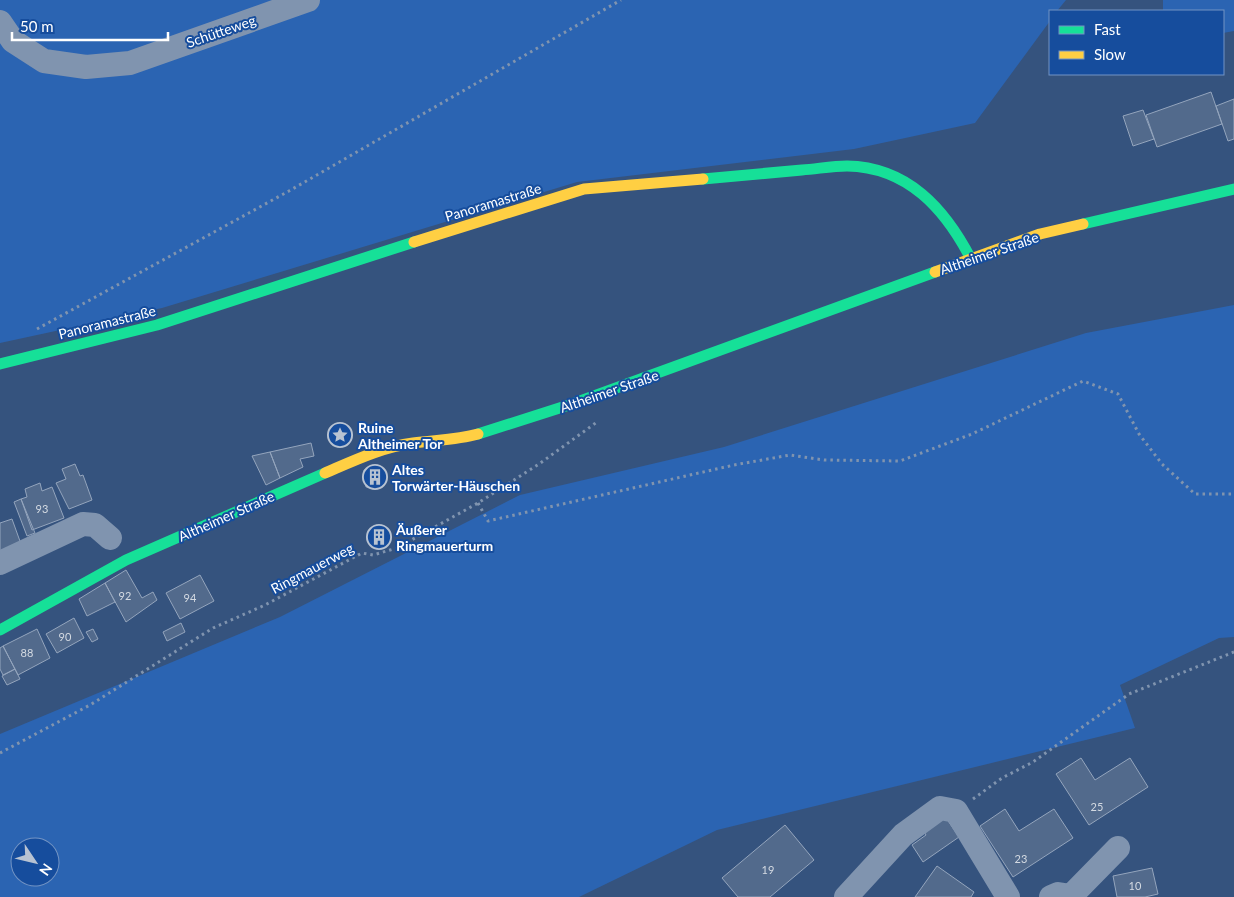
<svg xmlns="http://www.w3.org/2000/svg" width="1234" height="897" viewBox="0 0 1234 897" font-family="Lato,sans-serif">
<style>
.green{fill:#2b64b2;fill-rule:evenodd}
.building{fill:#526a8c;stroke:#94a5bd}
.lines{fill:none;stroke-linecap:round;stroke-linejoin:round}
.path{stroke:#8094af;stroke-width:3;stroke-dasharray:2.5 4;stroke-linecap:butt}
.street{stroke:#8094af;stroke-width:24}
.fast{stroke:#16e098;stroke-width:11}
.slow{stroke:#ffcf43;stroke-width:11}
.labels{text-anchor:middle;dominant-baseline:central;stroke-width:4;stroke-linejoin:round;paint-order:stroke}
.number-label{font-size:11px;fill:#d4dae2}
.street-label{font-size:14px;fill:#fff;stroke:#164d9d}
.poi-label{font-size:14px;font-weight:bold;fill:#fff;stroke:#164d9d;text-anchor:start}
</style>
<rect width="100%" height="100%" fill="#35537e"/>
<path class="green" d="M0 0H1066L1057 11H1050V21L975 123 854 149 577 182 162 308 0 343Z
M1163 0H1234V31L1223 33V11H1163Z
M1234 305V637L1219 638 1120 685 1135 728 717 830 579 897H0V734L280 617 520 495 724 447 1086 333ZM20 847H50V877H20Z"/>
<path class="building" d="M1211 92 1222 124 1157 147 1146 115Z
M1234 99V139L1228 141 1216 106Z
M1143 110 1154 139 1133 146 1123 116Z
M311 443 314 456 300 459 303 467 280 478 270 452Z
M270 452 280 478 266 485 252 456Z
M75 464 80 476 83 475 92 500 69 509 56 483 66 479 62 469Z
M384 469V484H373V487H366L364 470Z
M40 483 42 491 52 487 64 518 32 530 21 499 27 497 25 489Z
M21 499 35 533 27 536 14 502Z
M12 519 21 544 0 553V523Z
M370 537a9 9 0 1 1 18 0a9 9 0 1 1-18 0Z
M126 570 142 598 153 592 157 600 126 622 105 583Z
M200 575 214 601 180 619 166 593Z
M105 583 115 602 87 616 79 599Z
M74 618 84 638 57 653 46 634Z
M181 623 185 632 167 641 163 632Z
M37 629 50 658 18 675 3 646Z
M93 629 98 639 92 642 86 632Z
M3 646 15 669 3 675 0 669V648Z
M15 669 20 679 7 685 2 676Z
M1081 758 1095 780 1130 758 1148 787 1089 825 1056 774Z
M1005 809 1019 831 1054 809 1073 838 1013 877 980 826Z
M944 815 959 837 923 862 912 845 926 835 923 830Z
M785 825 814 860 770 897H738L722 878Z
M937 866 974 892 971 897H915Z
M1152 868 1158 894 1145 897H1117L1113 876Z"/>
<g class="lines">
<path class="path" d="M37 329 289 191 621 0
M478 503 488 521 734 465 790 455 824 460 900 461 972 434 1083 381 1118 394 1139 434 1162 464 1195 494H1234
M0 753 90 705 213 628 265 605 362 553 373 555 397 548 478 503 539 464 597 422
M973 799 1002 778 1033 762 1129 694 1234 652"/>
<path class="street" d="M0 22 13 41 44 61 86 67 130 63 308 0
M0 563 83 524 95 525 110 538
M846 897 903 835 940 808 956 811 1008 897
M1051 897 1058 894 1071 896 1118 848"/>
<path class="fast" d="M703 179C736 176 769 173 802 170 817 169 832 166 847 166 908 167 945 209 971 259
M1083 224 1234 189
M0 364 157 325 414 242
M478 434 572 404 935 272
M0 630 126 560 325 473"/>
<path class="slow" d="M414 242 584 189 703 179
M935 272 1040 234 1083 224
M325 473C353 461 382 447 413 443 435 440 457 440 478 434"/>
</g>
<defs>
<symbol id="sight-ring" viewBox="-11 -11 22 22"><circle r="9.5" fill="#164d9d" stroke="#b8c3d2" stroke-width="1.5"/><path d="M0-6L1.8-2.2L6-1.7L2.9 1.2L3.7 5.4L0 3.3L-3.7 5.4L-2.9 1.2L-6-1.7L-1.8-2.2Z" fill="#b8c3d2"/></symbol>
<symbol id="building-ring" viewBox="-11 -11 22 22"><circle r="9.5" fill="#164d9d" stroke="#b8c3d2" stroke-width="1.5"/><path d="M-4-6H4V6H1V3H-1V6H-4ZM-2.5-4.3h1.7v1.8h-1.7ZM.8-4.3h1.7v1.8H.8ZM-2.5-1h1.7V.8h-1.7ZM.8-1h1.7V.8H.8Z" fill="#b8c3d2"/></symbol>
</defs>
<g fill-rule="evenodd">
<use href="#sight-ring" x="326" y="421" width="28" height="28"/>
<use href="#building-ring" x="361" y="463" width="28" height="28"/>
<use href="#building-ring" x="365" y="523" width="28" height="28"/>
</g>
<g class="labels">
<g class="number-label">
<text x="42" y="508">93</text>
<text x="125" y="595">92</text>
<text x="190" y="597">94</text>
<text x="65" y="636">90</text>
<text x="27" y="652">88</text>
<text x="1097" y="806">25</text>
<text x="1021" y="858">23</text>
<text x="768" y="869">19</text>
<text x="1135" y="885">10</text>
</g>
<g class="street-label">
<text transform="translate(221 31) rotate(-19)">Schütteweg</text>
<text transform="translate(493 202) rotate(-17)">Panoramastraße</text>
<text transform="translate(989 253) rotate(-19)">Altheimer Straße</text>
<text transform="translate(107 322) rotate(-14)">Panoramastraße</text>
<text transform="translate(609 391) rotate(-19)">Altheimer Straße</text>
<text transform="translate(226 516) rotate(-24)">Altheimer Straße</text>
<text transform="translate(312 568) rotate(-28)">Ringmauerweg</text>
</g>
<g class="poi-label">
<text x="358" y="427">Ruine<tspan x="358" dy="16">Altheimer Tor</tspan></text>
<text x="392" y="469">Altes<tspan x="392" dy="16">Torwärter-Häuschen</tspan></text>
<text x="396" y="529">Äußerer<tspan x="396" dy="16">Ringmauerturm</tspan></text>
</g>
</g>
<rect x="1049" y="10" width="175" height="65" fill="#164d9d" stroke="#7394c4"/>
<rect x="1059" y="26" width="25" height="8" fill="#16e098" stroke="#7394c4"/>
<text x="1094" y="35" font-size="15" fill="#ffffff">Fast</text>
<rect x="1059" y="51" width="25" height="8" fill="#ffcf43" stroke="#7394c4"/>
<text x="1094" y="60" font-size="15" fill="#ffffff">Slow</text>
<g transform="translate(35 862) rotate(125)"><circle r="24" fill="#164d9d" stroke="#7394c4"/>
<path d="M0-4L9 19L0 12L-9 19Z" fill="#b8c3d2"/>
<text y="-8" font-size="14" font-weight="bold" text-anchor="middle" fill="#ffffff">N</text>
</g>
<path d="M12 32v8h156v-8" fill="none" stroke="#ffffff" stroke-width="2.5"/>
<text x="20" y="32" font-size="15" fill="#ffffff" stroke="#164d9d" stroke-width="4" paint-order="stroke">50 m</text>
</svg>
